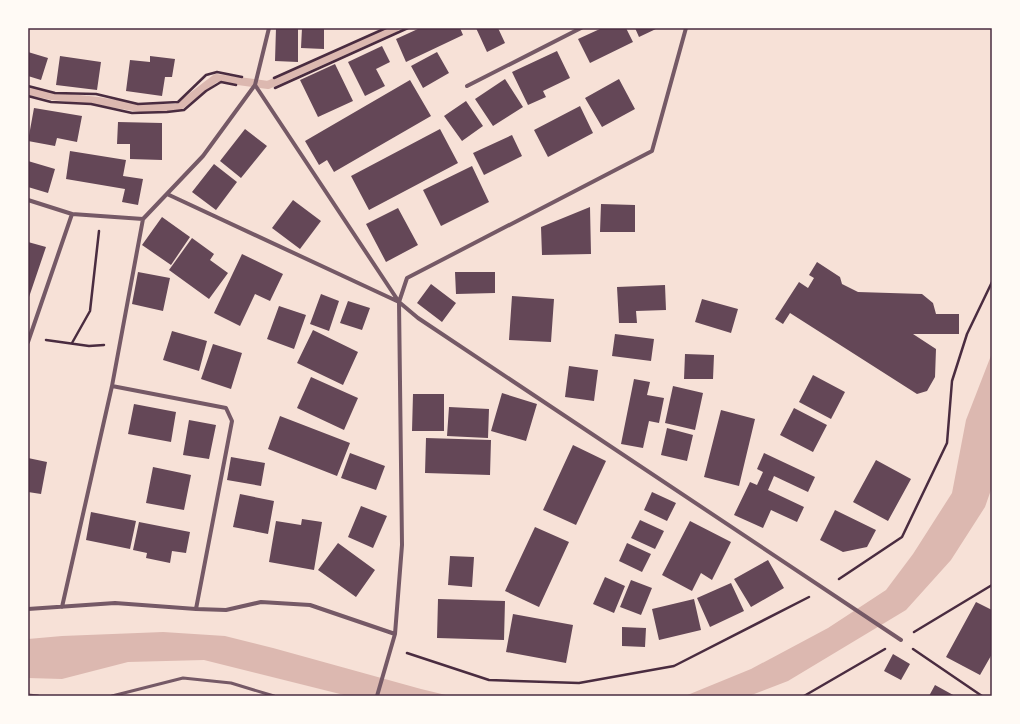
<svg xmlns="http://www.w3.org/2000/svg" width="1020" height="724" viewBox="0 0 1020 724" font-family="'IBM Plex Serif',serif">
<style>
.water{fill:#dcb8b0}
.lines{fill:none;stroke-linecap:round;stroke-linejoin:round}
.stream{stroke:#dcb8b0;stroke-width:8}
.building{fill:#644757}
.path{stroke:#4a2c40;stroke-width:2.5}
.service{stroke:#755966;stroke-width:3}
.minor{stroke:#755966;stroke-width:4}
.neatline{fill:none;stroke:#4a2c40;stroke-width:1.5}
</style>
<rect width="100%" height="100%" fill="#f7e1d7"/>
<path class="water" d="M992 353V487L985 507 951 560 906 610 788 681 749 696H685L751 669 828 628 886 590 913 554 952 493 966 420Z
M163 632 225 636 273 648 421 689 450 696H348L204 660 128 662 62 679 28 678V639L62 636Z"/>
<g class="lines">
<path class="stream" d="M28 91 52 96 98 101 140 108H177L216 78 268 85 395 28"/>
</g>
<path class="building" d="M276 28H298V62L275 61Z
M302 28H324V49L301 48Z
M420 28H460L463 35 406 62 396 39Z
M476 28H498L505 43 487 52Z
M602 28H626L633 42 590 63 578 39Z
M635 28H658L639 37Z
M382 46 390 62 376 69 385 86 365 96 348 62Z
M557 51 570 78 543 91 546 97 528 105 512 72Z
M28 52 48 58 41 80 28 76Z
M437 52 449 73 423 88 411 66Z
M60 56 101 62 97 90 56 85Z
M150 56 175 59 172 77H165L162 96 126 91 130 60 150 62Z
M335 64 353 101 318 117 300 80Z
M505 79 523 107 493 126 475 99Z
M619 79 635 109 602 127 585 98Z
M410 80 431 116 334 172 327 160 319 165 305 141Z
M466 101 483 126 462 141 444 116Z
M580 106 593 133 548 157 534 130Z
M34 108 82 116 77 142 57 138 55 146 28 141Z
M118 122 162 123V160L130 159V144H117Z
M245 129 267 146 241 178 220 161Z
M440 129 458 163 369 210 351 176Z
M512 135 522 156 484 175 473 153Z
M70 151 126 160 123 176 143 179 138 205 122 202 125 189 66 179Z
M28 161 55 169 48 193 28 187Z
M214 164 237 182 216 210 192 192Z
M472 166 489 202 441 226 423 190Z
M293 200 321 221 300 249 272 228Z
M601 204 635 205V232H600Z
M590 207 591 254 542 255 541 227Z
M398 208 418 245 386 262 366 224Z
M162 217 190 237 171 265 142 245Z
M192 238 214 254 210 260 228 273 209 299 169 270Z
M28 242 46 247 28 300Z
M242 254 283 274 270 301 255 294 240 326 214 313Z
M817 262 840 277 842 284 858 292 922 294 933 303 936 314H959V334H913L936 349 935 377 927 391 917 394 790 313 783 324 775 319 799 282 808 288 814 278 809 275Z
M138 272 170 278 163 311 132 304Z
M455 272H495V293L456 294Z
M431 284 456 303 442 322 417 303Z
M665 285 666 310 636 311 637 323H619L617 287Z
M321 294 339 301 329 331 310 324Z
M512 296 554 299 551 342 509 340Z
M702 299 738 309 731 333 695 322Z
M348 301 370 308 362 330 340 323Z
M279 306 306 315 294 349 267 339Z
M313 330 358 352 343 385 297 363Z
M172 331 207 341 199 371 163 360Z
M615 334 654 339 651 361 612 356Z
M213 344 242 353 231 389 201 379Z
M685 354 714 355 713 379H684Z
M569 366 598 370 594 401 565 397Z
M813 375 845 392 831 419 799 402Z
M311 377 358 398 344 430 297 408Z
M634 379 650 382 647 395 664 398 659 423 649 421 643 448 621 444Z
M673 386 703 393 695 430 665 423Z
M502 393 537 404 526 441 491 431Z
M413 394H444V431H412Z
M134 404 176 412 171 442 128 434Z
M449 407 489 409 488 438 447 436Z
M794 408 827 425 813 452 780 435Z
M721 410 755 419 739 486 704 477Z
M280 416 350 443 337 476 268 449Z
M189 420 216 425 209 459 183 455Z
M667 428 693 435 687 461 661 455Z
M426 438 491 440 490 475 425 473Z
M573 445 606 461 576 525 543 510Z
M350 453 385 466 376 490 341 478Z
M764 453 815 477 808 492 774 476 768 490 804 507 797 522 771 510 763 528 734 515 750 482 757 485 763 472 757 469Z
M231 457 265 463 261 486 227 480Z
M28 458 47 462 41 494 28 492Z
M876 460 911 479 888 521 853 502Z
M153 467 191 475 184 510 146 503Z
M652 492 676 503 667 521 644 510Z
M240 494 274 501 268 534 233 527Z
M361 506 387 516 373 548 348 537Z
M835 510 876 530 867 547 843 552 820 540Z
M91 512 136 521 130 549 86 540Z
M302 519 322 522 314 570 269 562 276 521 301 525Z
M640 520 664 531 655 549 631 538Z
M690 521 731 542 712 580 701 573 692 591 662 575Z
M139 522 190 532 186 553 172 551 170 563 146 558 147 553 133 550Z
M535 527 569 542 539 607 505 591Z
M338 543 375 570 356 597 318 570Z
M627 543 651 554 642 572 619 561Z
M450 556 474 557 472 587 448 585Z
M768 560 784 588 751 607 734 579Z
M605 577 625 586 614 613 593 604Z
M631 580 652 588 641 615 620 607Z
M731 583 744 611 710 627 697 598Z
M438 599 505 601 504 640 437 638Z
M694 599 701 630 659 640 652 609Z
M976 602 992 610V654L980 675 946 657Z
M513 614 573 625 566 663 506 652Z
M622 627 646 628 645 647 622 646Z
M893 654 910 664 901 680 884 671Z
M935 685 955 696H929Z"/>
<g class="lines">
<path class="path" d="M274 78 386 28
M28 86 55 93 96 94 138 104 178 102 206 75 217 72 242 77
M275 88 408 28
M28 96 51 102 91 104 132 113 167 112 184 110 206 91 221 82 236 85
M46 340 89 346 104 345
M72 343 90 311 99 231
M839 579 902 537 947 443 952 381 967 334 992 282
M914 632 992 585
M913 649 982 696
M407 653 489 680 579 683 674 666 809 597
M804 696 885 649"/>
<path class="service" d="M28 695 38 696
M112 696 183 678 231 683 274 696"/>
<path class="minor" d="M255 85 399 302 418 318 901 640
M467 86 581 28
M167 194 399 302
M28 200 72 214 143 219
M28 342 72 214
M112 386 226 408 232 421 196 609 226 610 261 602 310 605 395 634 377 696
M62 607 112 386 143 219 203 156 255 85 269 28
M28 609 115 603 196 609
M395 634 402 545 399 302 407 278 652 151 686 28"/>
</g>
<rect width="1020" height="724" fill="none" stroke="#fffaf5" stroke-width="58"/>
<rect x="29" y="29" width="962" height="666" class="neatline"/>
</svg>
